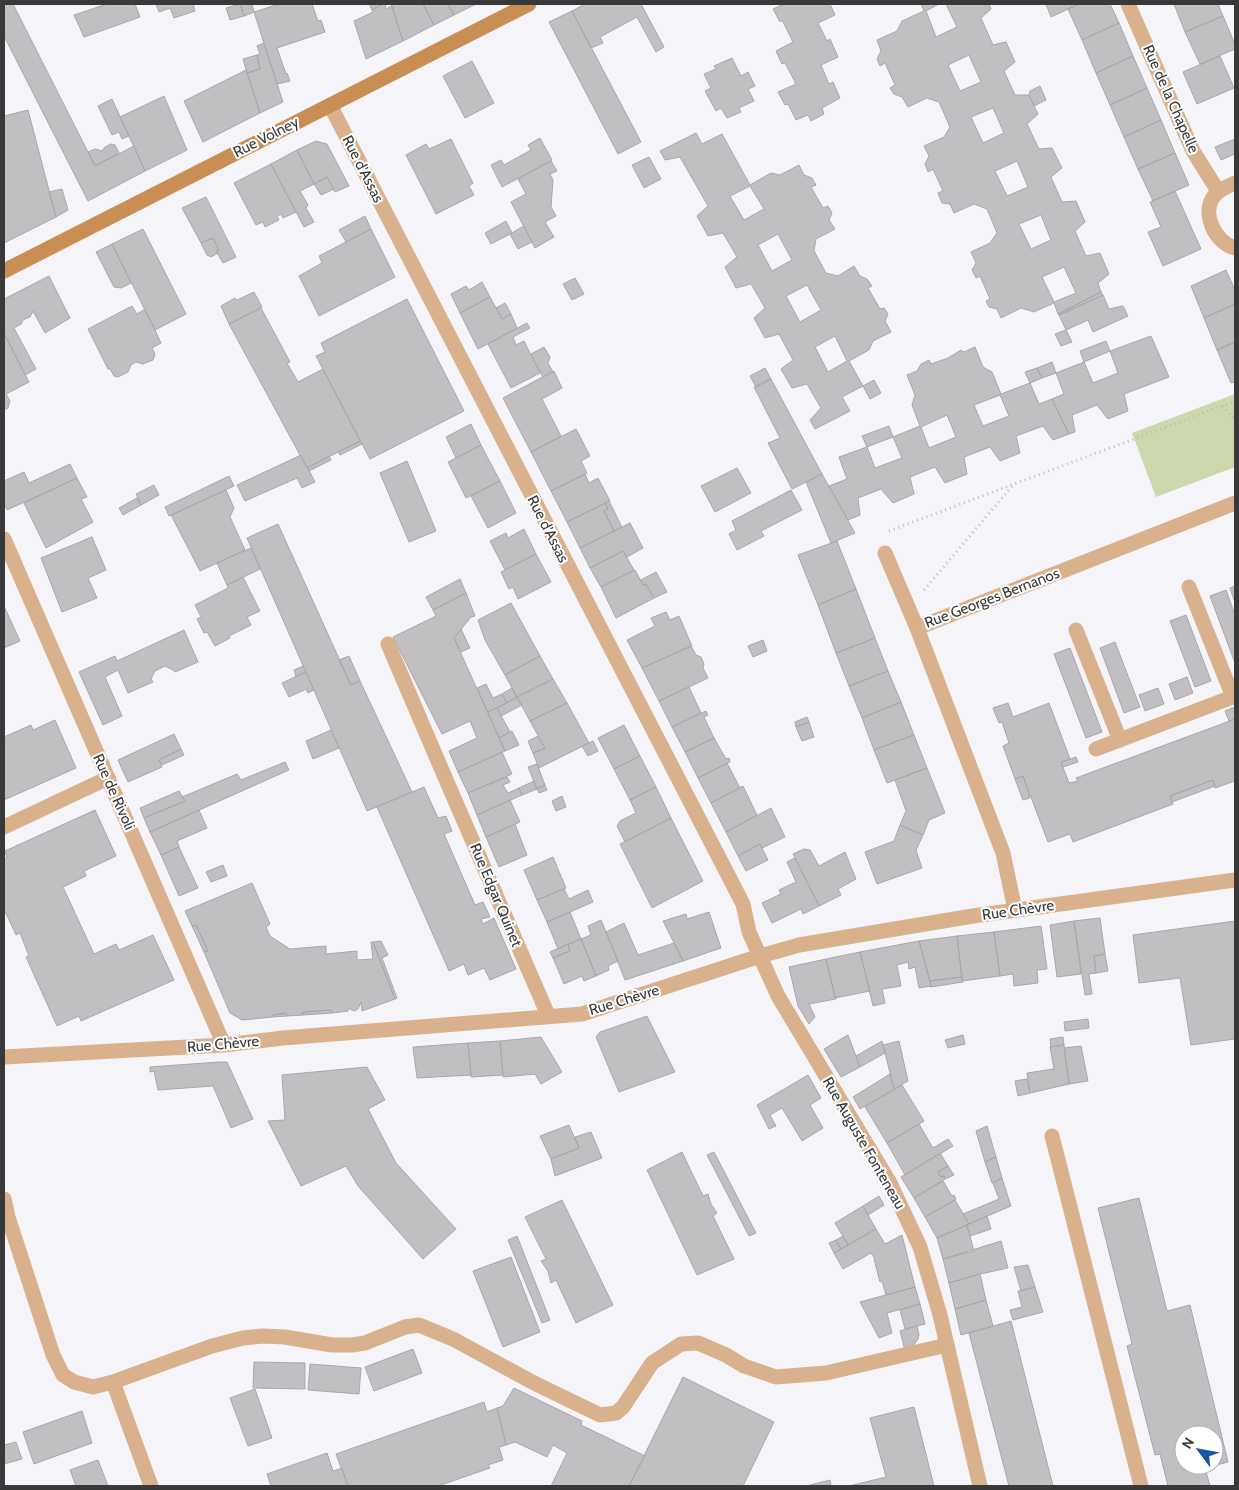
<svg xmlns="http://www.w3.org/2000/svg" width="1239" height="1490" viewBox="0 0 1239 1490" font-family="Cabin,sans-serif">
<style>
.green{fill:#cdd7ac}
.building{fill:#c1bfc1;stroke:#aaa7aa;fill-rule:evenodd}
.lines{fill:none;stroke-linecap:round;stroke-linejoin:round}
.path{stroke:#bab9bc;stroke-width:3;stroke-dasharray:1 4;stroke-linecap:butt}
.service{stroke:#d9b18c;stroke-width:15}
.minor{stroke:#d9b18c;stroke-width:15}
.secondary{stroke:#c98e54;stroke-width:15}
.labels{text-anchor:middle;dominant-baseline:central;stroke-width:4;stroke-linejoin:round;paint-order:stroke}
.street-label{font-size:15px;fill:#39393a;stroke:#fff}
</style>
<rect width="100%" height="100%" fill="#f5f4f8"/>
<path class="green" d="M1235 394V467L1156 497 1132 433Z"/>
<path class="building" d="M4 4H13L95 166 134 146 145 171 88 201 4 36Z
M107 4H135L140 17 84 37 74 15Z
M156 4H193L195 11 174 18 170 8 159 12Z
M240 4 244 16 230 20 226 8Z
M240 4H252L254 12 244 16Z
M279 4H312L318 21 321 20 325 32 277 48 286 74 287 73 290 81 277 84 254 12Z
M369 4H383L372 10Z
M383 4H385L386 9 392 6 403 41 366 59 354 21 373 12 372 10Z
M391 4H423L434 25 403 41Z
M423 4H448L454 15 434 25Z
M448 4H476L454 15Z
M585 4H641L664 47 656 52 637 17 600 37 603 43 591 48 572 11Z
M784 4H830L835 15 818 23 827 41 830 39 838 57 821 65 829 84 833 82 840 98 822 108 824 114 811 121 808 115 796 120 788 104 785 105 778 92 796 84 785 63 782 64 776 51 793 42 782 20 780 22 773 9Z
M921 4H939L926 11 936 37 957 27 946 4H989L991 9 981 18 993 45 1006 42 1015 62 1004 71 1015 95H1029L1038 114 1027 124 1039 149 1052 148 1062 168 1051 177 1062 202 1076 201 1085 222 1075 231 1086 256 1100 253 1109 274 1098 283 1101 292 1058 314 1054 303 1034 312 1021 308 1001 318 997 309 989 307 986 301 990 299 980 276 976 278 972 270 976 263 971 252 990 243 997 233 987 209 974 204 954 213 950 204 942 203 938 193 943 191 933 169 928 172 925 164 929 156 924 146 944 137 950 127 939 102 927 98 908 107 902 97 894 94 890 88 895 85 885 63 880 66 877 59 881 51 877 40 897 31 902 21 924 11ZM969 55 981 82 960 91 948 65ZM993 108 1004 133 983 143 971 117ZM1017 161 1028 187 1007 196 995 171ZM1041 215 1051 240 1031 249 1019 224ZM1064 267 1076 293 1054 302 1042 277Z
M1046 4H1079L1051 17Z
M1079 4H1110L1119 23 1082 40 1068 9Z
M1174 4H1218L1223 16 1185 32Z
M572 11 641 142 618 154 549 22Z
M1223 16 1235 44V49L1200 64 1185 32Z
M1119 23 1133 56 1096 73 1082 40Z
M264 43 283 102 260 113 247 73 260 69 257 55 260 54 257 46Z
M257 55 260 69 247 73 243 59Z
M1133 56 1147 88 1110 105 1096 73Z
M1220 56 1234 88 1197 104 1183 72Z
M732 58 741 76 748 72 755 86 748 89 754 101 739 108 741 112 727 118 721 108 716 111 705 91 711 88 704 74 716 69 714 66Z
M472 61 494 103 465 118 443 76Z
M246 70 260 113 203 142 184 101Z
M1040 86 1046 100 1034 106 1029 95 1030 91Z
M1147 88 1161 120 1124 137 1110 105Z
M164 96 187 150 145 171 120 117Z
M112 99 129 136 122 139 119 132 112 135 98 106Z
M28 110 56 217 4 243V116Z
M1161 120 1175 153 1138 169 1124 137Z
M696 133 702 144 722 134 750 185 771 173 780 175 799 165 804 175 812 178 816 185 811 187 823 208 828 206 832 213 829 220 835 229 816 239 814 251 826 273 838 276 854 266 860 276 867 279 872 286 868 288 880 309 884 308 888 314 885 321 891 332 873 341 869 350 849 361 863 386 842 397 850 411 815 429 810 420 821 408 807 384 792 388 781 369 793 360 779 334 765 338 754 318 765 308 751 284 736 288 725 267 737 257 723 233 708 236 697 216 708 206 680 157 665 160 660 151ZM750 186 764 209 744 220 730 196ZM778 234 792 260 772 271 758 245ZM807 285 821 310 800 322 786 296ZM835 336 847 361 828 372 815 347Z
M540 138 552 160 502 187 491 165 501 160 504 165 531 150 528 145Z
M451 139 473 183 469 186 474 195 436 214 406 155 426 144 429 149Z
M1235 139V154L1221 160 1215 147Z
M316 141 327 144 349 186 335 192 327 177 314 184 297 150Z
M111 144 115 145 119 153 95 166 88 152 95 149 102 151 105 147Z
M297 150 314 184 300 191 308 205 306 208 314 222 304 227 271 164Z
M1175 153 1189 185 1153 201 1138 169Z
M649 157 661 179 644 188 632 165Z
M551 161 557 171 550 174 553 180 551 207 556 216 545 222 554 237 535 248 511 202 526 194 518 179Z
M271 164 296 212 283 218 281 214 277 216 279 220 265 227 263 222 256 225 234 183Z
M327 177 334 189 321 195 314 184Z
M62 189 68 210 56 217 49 192Z
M1175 191 1201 249 1163 266 1148 232 1161 227 1150 202Z
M206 197 236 257 223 263 216 251 219 250 213 238 201 243 182 208Z
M365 216 371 229 346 242 339 230Z
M506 221 512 233 491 244 485 233Z
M524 226 532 242 518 249 510 234Z
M143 229 186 314 155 330 112 244Z
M371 229 395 277 319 316 299 276 322 263 319 256Z
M213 238 219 250 216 251 218 253 211 257 207 255 201 243Z
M112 244 131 283 121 288 114 287 96 252Z
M1226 270 1235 290V304L1204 318 1191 286Z
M49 276 70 318 45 333 33 311 30 317 23 320 21 324 14 328 36 369 25 375 4 333V299Z
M575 278 584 294 572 300 563 284Z
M482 282 490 297 460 313 451 294 466 286 469 290Z
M254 292 262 307 229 324 221 306 235 298 237 300Z
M1101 292 1103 295 1059 315 1058 314Z
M1103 295 1109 309 1123 306 1128 316 1093 332 1088 320 1066 330 1059 315Z
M490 297 502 319 511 314 517 328 478 349 460 313Z
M407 299 464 411 370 459 316 356 325 352 321 343Z
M505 303 511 314 502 319 496 308Z
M1235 304V342L1217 350 1204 318Z
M132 306 137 314 145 309 161 343 152 348 155 354 153 360 143 364 136 362 131 365 128 372 118 377 114 376 110 369H108L88 329Z
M261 308 290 362 287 363 298 382 323 369 360 441 307 468 229 324Z
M527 323 530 328 513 337 516 345 524 341 540 373 511 388 488 344Z
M1066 330 1072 342 1061 346 1055 334Z
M4 333 29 382 6 394 10 401 8 408 4 410Z
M1151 336 1169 377 1124 394 1128 411 1108 419 1097 405 1072 415 1075 432 1069 434 1052 399 1064 394 1056 373 1084 362 1093 383 1118 373 1110 351Z
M1106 341 1110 351 1084 362 1080 351Z
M1235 342V382L1231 383 1217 350Z
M544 347 550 357 548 363 553 372 543 377 531 354Z
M975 347 983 367 992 372 1001 394 1030 383 1039 404 1052 399 1069 434 1053 440 1043 426 1016 436 1020 453 1000 461 990 447 964 457 967 474 945 483 935 467 910 477 914 494 893 503 881 489 858 498 860 515 848 520 829 486 847 479 839 457 867 447 875 468 902 458 893 437 920 426 912 405 915 395 907 375 917 371 921 364 929 360 931 364 948 358 961 350 964 352ZM1000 395 1009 416 983 426 974 405ZM947 415 956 437 929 448 921 427Z
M1052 362 1056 373 1042 378 1037 368Z
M765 368 771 379 756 387 750 376Z
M1037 368 1042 378 1030 383 1025 372Z
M554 371 562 388 542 399 561 436 531 452 503 398Z
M771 379 822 474 792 489 768 443 780 438 754 387Z
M874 380 881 393 870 399 863 386Z
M471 424 481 445 456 458 446 437Z
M889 426 893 437 867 447 862 436Z
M576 429 590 456 581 461 587 473 551 491 531 452Z
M360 441 362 444 340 455 338 452Z
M481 445 500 481 466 498 448 462Z
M301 455 315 482 302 488 297 478 245 501 237 485Z
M329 456 331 460 309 471 307 468Z
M407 461 436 531 409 542 380 473Z
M70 464 77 478 7 510 4 503V481L24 472 29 483Z
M737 468 751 493 715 512 701 486Z
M585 474 589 483 598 478 610 501 567 522 551 491Z
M822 474 855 533 831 543 806 482Z
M229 476 234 486 169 516 165 507Z
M77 478 87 497 81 499 93 522 46 548 24 503Z
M500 481 516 513 488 528 471 496Z
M154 485 159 495 141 505 136 494Z
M226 490 234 508 230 517 245 550 200 571 171 515Z
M791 490 802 510 761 531 764 536 737 550 729 534 736 530 732 521Z
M137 498 141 505 123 515 119 508Z
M609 501 622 527 614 531 604 511 608 509 605 503Z
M605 503 608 509 604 511 614 531 580 548 567 522Z
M630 523 643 548 627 557 623 551 590 568 580 548Z
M278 524 351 685 360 681 412 792 367 811 247 538Z
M524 529 536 554 505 570 490 541 506 533 508 538Z
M92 537 106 570 88 578 97 598 62 612 41 558Z
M837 541 856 589 818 605 798 555Z
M251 548 260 569 227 585 217 563Z
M623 551 634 570 601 587 590 568Z
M536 554 551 582 518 599 513 587 509 589 501 572Z
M635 570 643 585 646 584 654 598 616 618 601 587Z
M656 572 667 592 654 598 646 584 643 585 641 580Z
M243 577 260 611 247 617 251 625 229 636 230 638 215 646 207 632 204 633 197 619 201 617 195 605 228 588 227 585Z
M460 579 466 593 433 610 426 597Z
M1235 586V603L1230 588Z
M856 589 875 638 836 653 818 605Z
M1226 590 1235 615V663L1210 596Z
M466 593 475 616 471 617 454 638 505 751 458 772 449 751 477 738 470 721 442 734 393 637 436 616 433 610Z
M511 603 540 656 505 675 485 640 478 620Z
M4 606 20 641 4 648Z
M666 612 670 620 679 616 692 646 642 668 627 640 655 626 651 618Z
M1186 615 1211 681 1195 687 1170 621Z
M461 629 470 648 461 652 454 638Z
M184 630 198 662 175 672 173 670 165 666 155 671 151 679 153 682 128 693 118 670 105 677 122 716 103 725 79 672 115 656 117 661Z
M875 638 888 671 849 686 836 653Z
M763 640 767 651 753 657 748 646Z
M1115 642 1140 707 1124 713 1100 648Z
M691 646 696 655 701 657 704 664 703 668 708 678 659 701 642 668Z
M1070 648 1102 732 1086 738 1054 654Z
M349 656 360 681 351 685 339 660Z
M540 656 553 679 517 697 505 675Z
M303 666 306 672 296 677 294 670Z
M888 671 901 702 862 718 849 686Z
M306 672 314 690 308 693 306 689 289 697 282 683Z
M1187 677 1193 693 1175 700 1169 684Z
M553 679 567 703 530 721 517 697Z
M486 684 493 698 502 694 507 703 488 712 477 688Z
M689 687 701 713 672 727 659 701Z
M512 688 517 697 507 703 502 694Z
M1158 688 1164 704 1145 711 1139 695Z
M517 697 522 705 501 716 497 708Z
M901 702 914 735 874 750 862 718Z
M567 703 589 743 539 768 533 753 545 748 530 721Z
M1008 703 1013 717 1049 703 1070 759 1061 762 1069 783 1078 781 1076 778 1235 719V781L1215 788 1213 780 1170 796 1173 804 1073 842 1070 834 1048 842 1023 776 1015 779 1003 746 1009 743 1002 722 999 723 993 708Z
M1235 707V719L1229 721 1225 711Z
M497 708 510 732 499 738 488 712Z
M706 711 708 715 704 717 714 738 685 752 672 727Z
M807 717 809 722 796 727 795 722Z
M55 720 76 768 4 800V737L31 725 33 730Z
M809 722 814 737 802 741 796 727Z
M624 725 640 756 614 769 598 738Z
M331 730 339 748 313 759 306 741Z
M512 731 519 745 505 751 499 738Z
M174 734 181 749 159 760 162 767 128 782 118 760Z
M914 735 927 768 887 783 874 750Z
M538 736 545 748 533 753 528 741Z
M714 738 726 759 729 758 730 762 698 778 685 752Z
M593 741 598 751 588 756 582 746Z
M181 749 184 755 162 765 159 760Z
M502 752 512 774 468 793 458 772Z
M640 756 656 787 630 800 614 769Z
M1076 757 1078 762 1063 767 1061 762Z
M285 762 289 770 150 832 144 818 185 801 182 797 237 774 241 780Z
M727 763 740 788 711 803 698 778Z
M537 764 545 785 537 789 528 767Z
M927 768 945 813 929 820 923 835 900 825 906 811 895 780Z
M1023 776 1030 798 1023 800 1015 779Z
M507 777 510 782 503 785 508 793 519 788 522 795 477 815 468 793Z
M1213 780 1215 786 1172 802 1170 796Z
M534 781 537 789 522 795 519 788Z
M545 785 547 790 539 793 537 789Z
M743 786 757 815 726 832 711 803Z
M424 787 438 818 446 816 452 831 444 834 475 905 483 902 490 917 481 919 483 924 494 918 516 969 490 980 484 968 468 975 464 964 449 971 377 807Z
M656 787 671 818 625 842 617 826 620 821 636 813 630 800Z
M179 791 185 801 144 818 140 808Z
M562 796 566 807 556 811 552 801Z
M510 800 520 822 486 837 477 815Z
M771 808 785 837 762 848 760 844 738 856 726 832Z
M95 810 116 856 84 871 86 876 63 887 94 954 116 944 119 950 153 935 174 980 81 1021 79 1016 57 1026 26 957 29 956 20 933 16 935 4 909V859L7 857 5 851Z
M199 810 207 828 177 841 179 847 161 855 150 832Z
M671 818 703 881 652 908 620 844Z
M515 824 527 855 499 867 486 837Z
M900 825 923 835 916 850 922 868 877 884 865 852 894 841Z
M760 844 768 860 746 871 738 856Z
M179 847 198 888 179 896 161 855Z
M804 849 810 850 819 866 845 852 856 879 838 889 841 895 819 906 793 854Z
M553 857 566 888 537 900 524 870Z
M795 858 819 906 803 914 801 909 772 923 762 903 781 894 779 890 796 882 787 862Z
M223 865 227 876 211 882 206 872Z
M252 883 270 924 266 927 270 936 290 949 326 946V954L357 951V960L373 959 371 942H373L395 999 362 1011 361 1002 358 1009 354 1011 348 1008V1011L332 1013 331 1010 303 1012V1015L287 1016 286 1013 273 1015V1017L242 1020 230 1013 204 952 208 951 196 925 192 926 185 911Z
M564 889 569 899 588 890 593 902 547 922 537 900Z
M570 912 581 939 558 949 547 922Z
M709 912 721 948 683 961 663 921 686 914 687 919Z
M1100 918 1105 954 1094 956 1096 973 1089 974 1092 994 1085 995 1074 921Z
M601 920 618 961 608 966 609 970 596 976 581 939 591 935 588 926Z
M1074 921 1081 974 1057 977 1050 925Z
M1235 921V1039L1191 1045 1180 978 1139 983 1133 935Z
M624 923 638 955 674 943 683 961 625 980 606 932Z
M196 925 208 951 204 952 192 926Z
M1041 926 1047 969 1037 970 1038 983 1014 986 1013 974 1000 976 994 932Z
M994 932 1000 976 962 981 957 936Z
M957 936 962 977 930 981 919 941Z
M581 939 596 976 584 981 582 976 564 984 553 958 570 951 568 944Z
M381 941 388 955 382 958 397 998 395 999 373 942Z
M919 941 931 986 919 988 915 967 909 969 908 962 897 965 901 986 882 989 885 1003 873 1006 860 952Z
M568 944 570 951 553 958 550 952Z
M860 952 870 991 835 998 826 959Z
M1105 954 1108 971 1096 973 1094 956Z
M826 959 836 999 809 1004 815 1017 809 1024 798 1006 789 967Z
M962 977 963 982 931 987 930 981Z
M331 1010 332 1013 303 1015V1012Z
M286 1013 287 1016 273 1017V1015Z
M647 1016 675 1072 619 1092 596 1037 600 1032Z
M1088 1019 1089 1028 1065 1031 1064 1022Z
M848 1035 860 1067 841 1077 824 1049Z
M963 1035 965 1044 948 1048 945 1040Z
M541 1037 562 1072 541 1084 535 1074 503 1077 500 1041Z
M1063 1037 1064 1045 1051 1047 1050 1039Z
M500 1041 503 1075 471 1077 468 1043Z
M882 1041 885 1053 860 1067 856 1056Z
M899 1041 908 1081 894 1089 883 1045Z
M468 1043 471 1075 417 1078 413 1047Z
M1064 1045 1069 1084 1030 1093 1027 1073 1054 1069 1050 1047Z
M1081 1046 1088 1081 1069 1084 1064 1048Z
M219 1062H227L253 1119 231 1128 213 1086 158 1090 154 1071 150 1072V1067Z
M367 1067 385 1100 368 1109 396 1163 456 1229 423 1259 358 1186 346 1166 301 1186 268 1121 285 1120 282 1075Z
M890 1074 894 1089 860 1109 853 1097Z
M808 1075 821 1098 810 1105 823 1128 802 1141 782 1108 770 1115 776 1126 769 1129 757 1105Z
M1027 1079 1030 1093 1018 1096 1015 1081Z
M902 1085 924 1121 887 1143 865 1107Z
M919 1124 933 1148 948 1139 953 1146 905 1175 887 1143Z
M569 1125 579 1148 551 1159 540 1136Z
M987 1126 996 1157 985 1162 976 1131Z
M591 1132 602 1158 555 1176 551 1159 579 1148 575 1137Z
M682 1152 703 1196 708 1194 711 1204 717 1213 713 1216 734 1259 697 1275 647 1170Z
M714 1152 756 1233 749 1236 707 1155Z
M940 1153 948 1166 938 1172 941 1177 944 1176 945 1179 914 1198 901 1177Z
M996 1157 1002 1178 992 1183 985 1162Z
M948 1166 954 1175 945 1179 944 1176 941 1177 938 1172Z
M1002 1178 1011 1206 969 1224 963 1214 999 1199 993 1183Z
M943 1181 952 1196 954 1195 956 1199 925 1217 914 1198Z
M879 1196 884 1205 868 1215 863 1206Z
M1139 1198 1167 1311 1190 1305 1228 1462 1205 1468 1210 1486H1168L1160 1454 1155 1455 1127 1346 1132 1344 1098 1208ZM1184 1435H1214V1465H1184Z
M562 1200 613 1305 576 1323 556 1280 551 1283 548 1271 541 1261 546 1259 525 1217Z
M955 1200 969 1224 937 1238 925 1217Z
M863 1206 876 1229 848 1245 835 1223Z
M987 1216 991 1229 970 1236 967 1225Z
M967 1225 974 1251 943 1259 937 1238Z
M876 1229 885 1244 902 1235 915 1287 886 1295 882 1281 880 1282 874 1259H875L871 1253 843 1269 834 1253Z
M517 1236 550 1320 542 1323 508 1240Z
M843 1236 848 1245 841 1249 836 1240Z
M836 1240 841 1249 834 1253 829 1243Z
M1001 1241 1008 1268 980 1274 949 1283 943 1259Z
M511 1257 540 1332 503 1347 473 1271Z
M1028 1265 1035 1287 1021 1291 1014 1267Z
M980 1274 986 1300 955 1309 949 1283Z
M915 1287 920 1304 887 1313 892 1333 879 1338 860 1302Z
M1035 1287 1043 1312 1013 1320 1010 1310 1022 1307 1018 1291Z
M986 1300 993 1326 961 1335 955 1309Z
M920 1304 925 1324 905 1329 900 1310Z
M1011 1321 1053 1486H1009L969 1333Z
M917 1326 919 1335 918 1339 913 1346 905 1350 900 1331Z
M413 1349 422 1373 374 1391 365 1367Z
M254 1362 305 1363V1389L253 1388Z
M310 1364 361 1368 359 1394 308 1390Z
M683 1377 774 1422 743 1486H629Z
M514 1388 582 1421 581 1425 645 1456 629 1486H551L567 1453 553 1445 547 1457 515 1442 506 1445 497 1408 503 1406Z
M255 1389 272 1438 248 1446 230 1398Z
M484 1402 487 1412 497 1408 506 1445 499 1447 503 1460 488 1465 490 1468 438 1486H348L336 1454Z
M914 1407 934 1486H849L886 1477 870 1418Z
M82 1411 92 1443 34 1464 23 1432Z
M16 1442 22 1459 4 1464V1445Z
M327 1453 333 1471 342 1468 348 1486H271L267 1474Z
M98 1460 108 1486H76L70 1470Z
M830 1480 831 1486H806Z"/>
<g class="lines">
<path class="path" d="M1222 406 1235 419
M889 531 1235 401
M924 590 1014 484"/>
<path class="service" d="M885 553 917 628
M1189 587 1233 697
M1076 630 1120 740
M388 644 444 775
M1096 749 1235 696
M4 827 108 778
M1052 1136 1141 1486
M4 1199 8 1217 53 1355 63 1375 74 1382 93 1387 113 1382 212 1346 243 1338 262 1336 285 1337 332 1345H352L365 1343 405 1327 419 1325 453 1339 534 1383 600 1415 616 1413 623 1407 652 1363 681 1344 698 1343 726 1355 744 1366 776 1377 826 1373 947 1345
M113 1382 151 1486"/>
<path class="minor" d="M1128 4 1193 151 1218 191
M330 105 743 904 749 932 778 996 890 1183 920 1247 940 1315 980 1486
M1235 183C1229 186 1220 189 1215 195 1200 212 1215 243 1235 248
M4 539 224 1045
M444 775 548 1015
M1015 910 1003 853 917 628 1235 503
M4 1057 224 1045 283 1038 582 1014 760 956 799 945 973 916 1235 880"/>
<path class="secondary" d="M4 271 529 4"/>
</g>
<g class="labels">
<g class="street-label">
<text transform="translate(1171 99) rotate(66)">Rue de la Chapelle</text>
<text transform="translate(266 137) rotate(-27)">Rue Volney</text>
<text transform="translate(363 169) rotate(63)">Rue d'Assas</text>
<text transform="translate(548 529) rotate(63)">Rue d'Assas</text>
<text transform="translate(992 598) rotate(-21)">Rue Georges Bernanos</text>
<text transform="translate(114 792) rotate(66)">Rue de Rivoli</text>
<text transform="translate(496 895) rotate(67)">Rue Edgar Quinet</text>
<text transform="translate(1018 910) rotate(-8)">Rue Chèvre</text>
<text transform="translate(624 1000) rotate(-17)">Rue Chèvre</text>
<text transform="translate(223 1044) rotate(-5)">Rue Chèvre</text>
<text transform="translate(864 1143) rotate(60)">Rue Auguste Fonteneau</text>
</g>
</g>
<rect width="1239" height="1490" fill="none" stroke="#39393a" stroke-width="10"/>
<g transform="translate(1199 1450) rotate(302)"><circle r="24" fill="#ffffff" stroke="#b0b0b0"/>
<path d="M0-4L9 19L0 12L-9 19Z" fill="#1a55a6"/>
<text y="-8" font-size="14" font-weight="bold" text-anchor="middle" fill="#39393a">N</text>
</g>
</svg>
